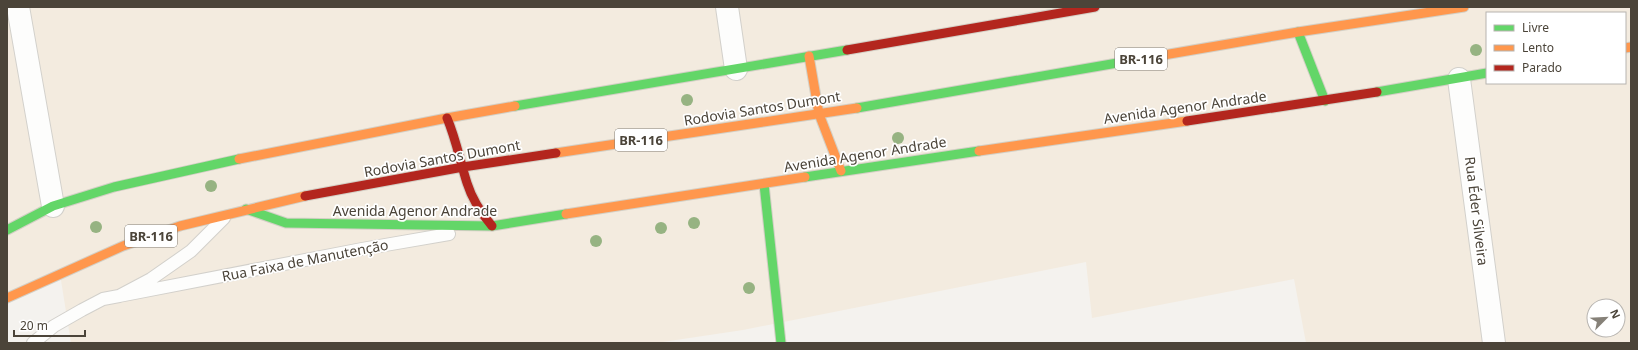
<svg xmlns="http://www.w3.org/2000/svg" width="1638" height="350" viewBox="0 0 1638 350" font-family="'Noto Sans',sans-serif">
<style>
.commercial{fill:#f3ebdf;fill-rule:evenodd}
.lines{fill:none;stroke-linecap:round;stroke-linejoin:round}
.lane-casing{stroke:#d2d0cb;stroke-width:14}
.street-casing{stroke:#d2d0cb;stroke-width:24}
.fast-casing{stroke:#d3cfc5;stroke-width:11}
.slow-casing{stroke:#d3cfc5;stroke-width:11}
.jam-casing{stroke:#d3cfc5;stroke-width:11}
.lane{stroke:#fdfdfc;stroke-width:12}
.street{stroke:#fdfdfc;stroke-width:22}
.fast{stroke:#63d668;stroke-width:9}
.slow{stroke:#ff974d;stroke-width:9}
.jam{stroke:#b3261e;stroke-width:9}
.tree{fill:#96b382}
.labels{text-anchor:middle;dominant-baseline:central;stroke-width:3.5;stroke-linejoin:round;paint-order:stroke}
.shield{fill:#fff;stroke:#817c74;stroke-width:1}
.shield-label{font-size:13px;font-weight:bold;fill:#4b4439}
.street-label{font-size:14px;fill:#4b4439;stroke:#fff}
</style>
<rect width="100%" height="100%" fill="#f4f2ee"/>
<path class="commercial" d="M7 7H1631V343H1306L1294 279 1092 318 1086 262 743 330 656 343H71L60 274 7 299ZM1487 13H1625V83H1487ZM1594 306H1618V330H1594Z"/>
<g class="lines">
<defs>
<path id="lane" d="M119 296 362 249 449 234
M33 343 54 326 82 310 103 299 119 296 151 279 191 251 224 218"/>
<path id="street" d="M18 7 53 206
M727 7 736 69
M1459 79 1494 343"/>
<path id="fast" d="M1298 32 1325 101
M1377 92 1487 73
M515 106 847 50
M857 108 1152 57
M805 177 979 151
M764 184 781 343
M246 209 286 223 492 226 566 214
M7 230 53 206 114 187 239 159"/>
<path id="slow" d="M1625 48 1631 47
M809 56 819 114 841 171
M1152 57 1298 32 1464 7
M979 151 1187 121
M556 153 857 108
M239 159 447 118 515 106
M566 214 805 177
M7 298 123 246 180 226 305 196"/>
<path id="jam" d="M847 50 1095 7
M447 118C456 139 460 161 467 183 472 199 481 213 492 226
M1187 121 1377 92
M305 196 463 167 556 153"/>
</defs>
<use href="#lane" class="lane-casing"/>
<use href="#street" class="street-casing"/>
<use href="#fast" class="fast-casing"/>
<use href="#slow" class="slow-casing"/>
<use href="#jam" class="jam-casing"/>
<use href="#lane" class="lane"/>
<use href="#street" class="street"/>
<use href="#fast" class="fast"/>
<use href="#slow" class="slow"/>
<use href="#jam" class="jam"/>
</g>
<g class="tree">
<circle cx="1476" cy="50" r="6"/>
<circle cx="687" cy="100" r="6"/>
<circle cx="898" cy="138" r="6"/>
<circle cx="211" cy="186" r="6"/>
<circle cx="694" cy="223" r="6"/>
<circle cx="96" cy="227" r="6"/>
<circle cx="661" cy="228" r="6"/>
<circle cx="596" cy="241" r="6"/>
<circle cx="749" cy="288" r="6"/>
</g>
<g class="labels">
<g class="shield">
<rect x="1115" y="48" width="52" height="22" rx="3"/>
<rect x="615" y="129" width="52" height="22" rx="3"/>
<rect x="125" y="225" width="52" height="22" rx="3"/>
</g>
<g class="shield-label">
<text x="1141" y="59">BR-116</text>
<text x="641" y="140">BR-116</text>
<text x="151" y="236">BR-116</text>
</g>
<g class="street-label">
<text transform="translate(1185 107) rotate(-8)">Avenida Agenor Andrade</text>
<text transform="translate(762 108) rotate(-9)">Rodovia Santos Dumont</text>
<text transform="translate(865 154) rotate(-9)">Avenida Agenor Andrade</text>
<text transform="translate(442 158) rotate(-10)">Rodovia Santos Dumont</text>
<text x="415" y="210">Avenida Agenor Andrade</text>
<text transform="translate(1477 211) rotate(83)">Rua Éder Silveira</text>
<text transform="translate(305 260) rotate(-11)">Rua Faixa de Manutenção</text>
</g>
</g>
<rect width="1638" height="350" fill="none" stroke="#4b4439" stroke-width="16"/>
<rect x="1486" y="12" width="140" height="72" fill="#ffffff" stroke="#b7b4b0"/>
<rect x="1494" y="25" width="20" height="6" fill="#63d668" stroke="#b7b4b0"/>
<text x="1522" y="32" font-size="12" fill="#4b4439">Livre</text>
<rect x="1494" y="45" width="20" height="6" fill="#ff974d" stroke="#b7b4b0"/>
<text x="1522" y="52" font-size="12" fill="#4b4439">Lento</text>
<rect x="1494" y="65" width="20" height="6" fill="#b3261e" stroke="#b7b4b0"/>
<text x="1522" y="72" font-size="12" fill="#4b4439">Parado</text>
<g transform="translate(1606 318) rotate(66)"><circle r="19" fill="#ffffff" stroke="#b7b4b0"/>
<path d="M0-3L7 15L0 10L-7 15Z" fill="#868178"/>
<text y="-6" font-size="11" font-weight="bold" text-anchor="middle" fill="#4b4439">N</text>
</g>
<path d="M14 330v6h71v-6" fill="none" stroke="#4b4439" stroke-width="2"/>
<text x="20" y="330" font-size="12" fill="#4b4439" stroke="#ffffff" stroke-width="3" paint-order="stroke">20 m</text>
</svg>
